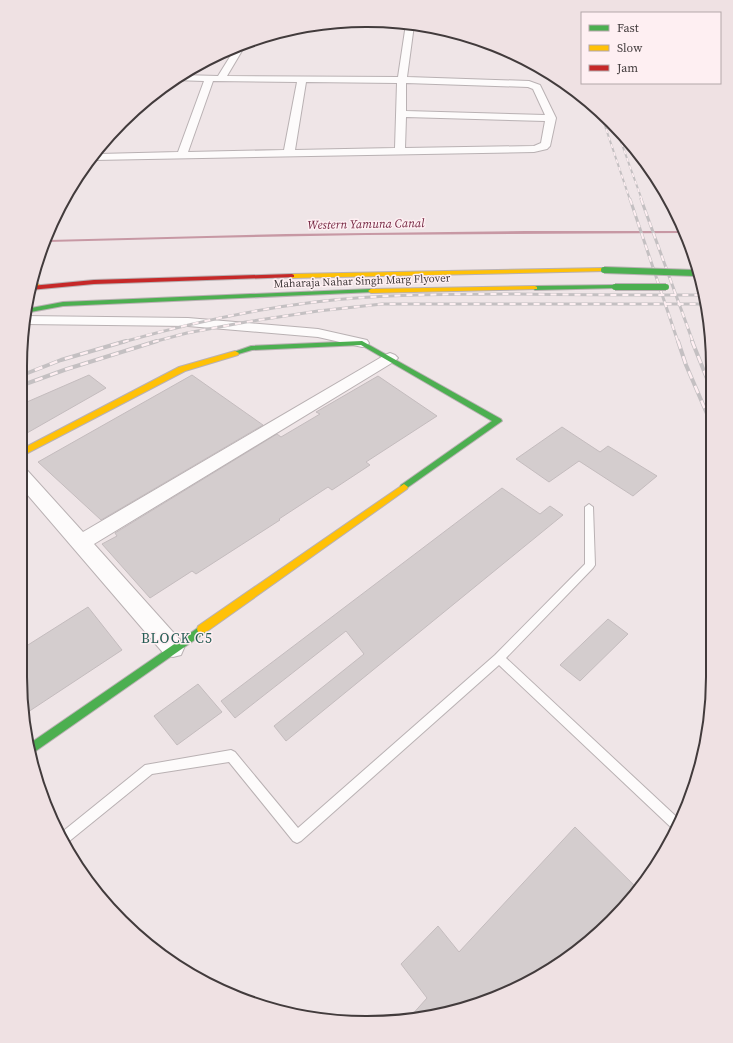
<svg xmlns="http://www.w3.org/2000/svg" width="733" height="1043" viewBox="0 0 733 1043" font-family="'Source Serif 4',serif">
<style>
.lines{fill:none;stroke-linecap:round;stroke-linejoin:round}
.stream{fill:#c798a4;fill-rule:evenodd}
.building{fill:#d4cdce;stroke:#c4bcbe}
.lane-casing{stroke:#b9b1b3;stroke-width:2}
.street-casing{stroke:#b9b1b3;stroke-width:2}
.fast-casing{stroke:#b9b1b3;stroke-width:2}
.slow-casing{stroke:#b9b1b3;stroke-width:2}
.jam-casing{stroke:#b9b1b3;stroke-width:2}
.lane{fill:#fdfbfb;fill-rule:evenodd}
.street{fill:#fdfbfb;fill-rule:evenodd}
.fast{fill:#4caf50;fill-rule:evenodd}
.slow{fill:#ffc107;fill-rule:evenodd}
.jam{fill:#c62828;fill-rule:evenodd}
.rail-far2-casing{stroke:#c4c0c2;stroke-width:2}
.rail-far1-casing{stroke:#c4c0c2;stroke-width:3}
.rail-casing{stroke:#c4c0c2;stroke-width:4}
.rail-far2{stroke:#feeff2;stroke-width:1.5;stroke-dasharray:4;stroke-linecap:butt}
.rail-far1{stroke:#feeff2;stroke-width:2;stroke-dasharray:6;stroke-linecap:butt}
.rail{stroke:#feeff2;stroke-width:2.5;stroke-dasharray:8;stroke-linecap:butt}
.fast-bridge-casing{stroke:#b9b1b3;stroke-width:8;stroke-linecap:butt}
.fast-bridge{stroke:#4caf50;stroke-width:6}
.labels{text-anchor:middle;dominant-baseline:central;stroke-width:3;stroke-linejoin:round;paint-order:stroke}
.far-street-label{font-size:11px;fill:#423b3c;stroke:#feeff2}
.far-water-label{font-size:12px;font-style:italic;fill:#762843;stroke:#feeff2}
.neighbourhood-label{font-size:14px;letter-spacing:1px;fill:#255c54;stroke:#feeff2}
.rim{fill:none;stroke:#423b3c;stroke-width:2}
</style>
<rect width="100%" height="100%" fill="#efe5e7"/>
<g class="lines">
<path class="stream" d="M525 231H683V233L366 235 207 238 48 242 49 240 286 234Z"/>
</g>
<path class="building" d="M89 375 106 388 20 437V405Z
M192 375 263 425 101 520 38 462Z
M378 376 437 416 366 462 370 465 332 490 328 487 279 519 280 520 196 574 192 571 150 598 102 544 117 536 115 533 277 434 281 437 320 414 316 412Z
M562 427 600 452 608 446 657 476 633 496 579 461 549 482 516 459Z
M502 488 540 514 550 506 563 515 286 741 274 726 364 654 346 631 235 718 221 701Z
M88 607 122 650 25 714 20 676V650Z
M608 619 628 634 580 681 560 665Z
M198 684 222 712 177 745 154 716Z
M575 827 639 890 595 937 520 987 434 1016 410 1017 427 998 401 964 438 926 459 952Z"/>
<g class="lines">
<defs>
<path id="lane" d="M589 504 593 507 595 565 593 568 506 658 681 821 676 832 499 665 301 841 297 843 293 841 229 762 152 774 67 843 62 832 145 765 231 750 235 752 298 828 495 655 585 564V507Z"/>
<path id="street" d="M406 24 414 25 407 77 529 81 540 85 556 118 550 146 547 149 534 152 94 160 99 154 178 152 204 81 174 80 181 75 218 76 236 47 245 43 246 44 227 76 398 77ZM213 81 297 82 284 150 188 152ZM306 82 397 83 395 148 295 150ZM406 83 528 87 533 89 545 115 406 111ZM406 117 545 121 541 143 534 146 405 148Z
M25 316 188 318 318 329 367 340 369 343 367 346 362 347 318 337 188 326 25 324Z
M390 353 395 355 398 358 395 361 94 544 181 641 184 648 181 655 173 657 165 655 20 486V468L26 469 83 532 385 355Z"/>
<path id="fast" d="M615 285 617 286V288L535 290 532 288 535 286Z
M371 289 374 291 373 292 63 306 25 313 26 309 63 302Z
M362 341 501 419 502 421 404 490 400 487 401 485 492 421 361 345 252 350 235 355 231 353 251 346Z
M202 625 206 626 207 629 206 632 30 755 29 744Z"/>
<path id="slow" d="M604 268 606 269V271L292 278 289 276 292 274Z
M38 284 41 286 40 287 30 289 32 285Z
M535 286 537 287V289L371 293 368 291 371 289Z
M235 351 239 353 238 355 185 371 20 457V450L179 367Z
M404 484 408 487 407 489 206 632 202 633 198 632 197 629 198 626Z"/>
<path id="jam" d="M292 274 294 275V277L94 284 30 290 31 286 94 280Z"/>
</defs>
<use href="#lane" class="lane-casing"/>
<use href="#street" class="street-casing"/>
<use href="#fast" class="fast-casing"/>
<use href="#slow" class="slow-casing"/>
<use href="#jam" class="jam-casing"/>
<use href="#lane" class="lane"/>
<use href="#street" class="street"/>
<use href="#fast" class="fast"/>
<use href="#slow" class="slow"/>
<use href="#jam" class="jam"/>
<defs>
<path id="rail-far2" d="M601 114 630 200
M616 128 642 200"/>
<path id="rail-far1" d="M630 199 678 342
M641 199 693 342
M123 342C186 324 250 310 315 302 382 294 450 294 517 294 579 295 640 295 702 295
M153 342 187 333 246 322 318 311 382 304H705"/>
<path id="rail" d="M678 341 686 365 711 423
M692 341 710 386
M20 376 61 360 126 341
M20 386 67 369 157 341"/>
</defs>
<use href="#rail-far2" class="rail-far2-casing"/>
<use href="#rail-far1" class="rail-far1-casing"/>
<use href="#rail" class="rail-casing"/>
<use href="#rail-far2" class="rail-far2"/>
<use href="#rail-far1" class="rail-far1"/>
<use href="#rail" class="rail"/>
<defs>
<path id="fast-bridge" d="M604 270 695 273
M615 287H666"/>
</defs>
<use href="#fast-bridge" class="fast-bridge-casing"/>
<use href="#fast-bridge" class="fast-bridge"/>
</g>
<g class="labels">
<g class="far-street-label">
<text transform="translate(362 281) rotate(-2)">Maharaja Nahar Singh Marg Flyover</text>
</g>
<g class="far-water-label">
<text transform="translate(366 224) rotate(-1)">Western Yamuna Canal</text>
</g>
<g class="neighbourhood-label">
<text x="177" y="638">BLOCK C5</text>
</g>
</g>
<path d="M0 0H733V1043H0ZM366 27H367A339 339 0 0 1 706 366V677A339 339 0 0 1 367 1016H366A339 339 0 0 1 27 677V366A339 339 0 0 1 366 27Z" fill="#efe1e3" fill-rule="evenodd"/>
<path class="rim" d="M366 27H367A339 339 0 0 1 706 366V677A339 339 0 0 1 367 1016H366A339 339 0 0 1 27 677V366A339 339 0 0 1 366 27Z"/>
<rect x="581" y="12" width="140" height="72" fill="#feeff2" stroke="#b3a7a9"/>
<rect x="589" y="25" width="20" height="6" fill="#4caf50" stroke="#b3a7a9"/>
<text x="617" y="32" font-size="12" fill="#423b3c">Fast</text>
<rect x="589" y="45" width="20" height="6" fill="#ffc107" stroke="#b3a7a9"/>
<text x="617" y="52" font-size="12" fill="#423b3c">Slow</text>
<rect x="589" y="65" width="20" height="6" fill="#c62828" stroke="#b3a7a9"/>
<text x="617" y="72" font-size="12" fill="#423b3c">Jam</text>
</svg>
